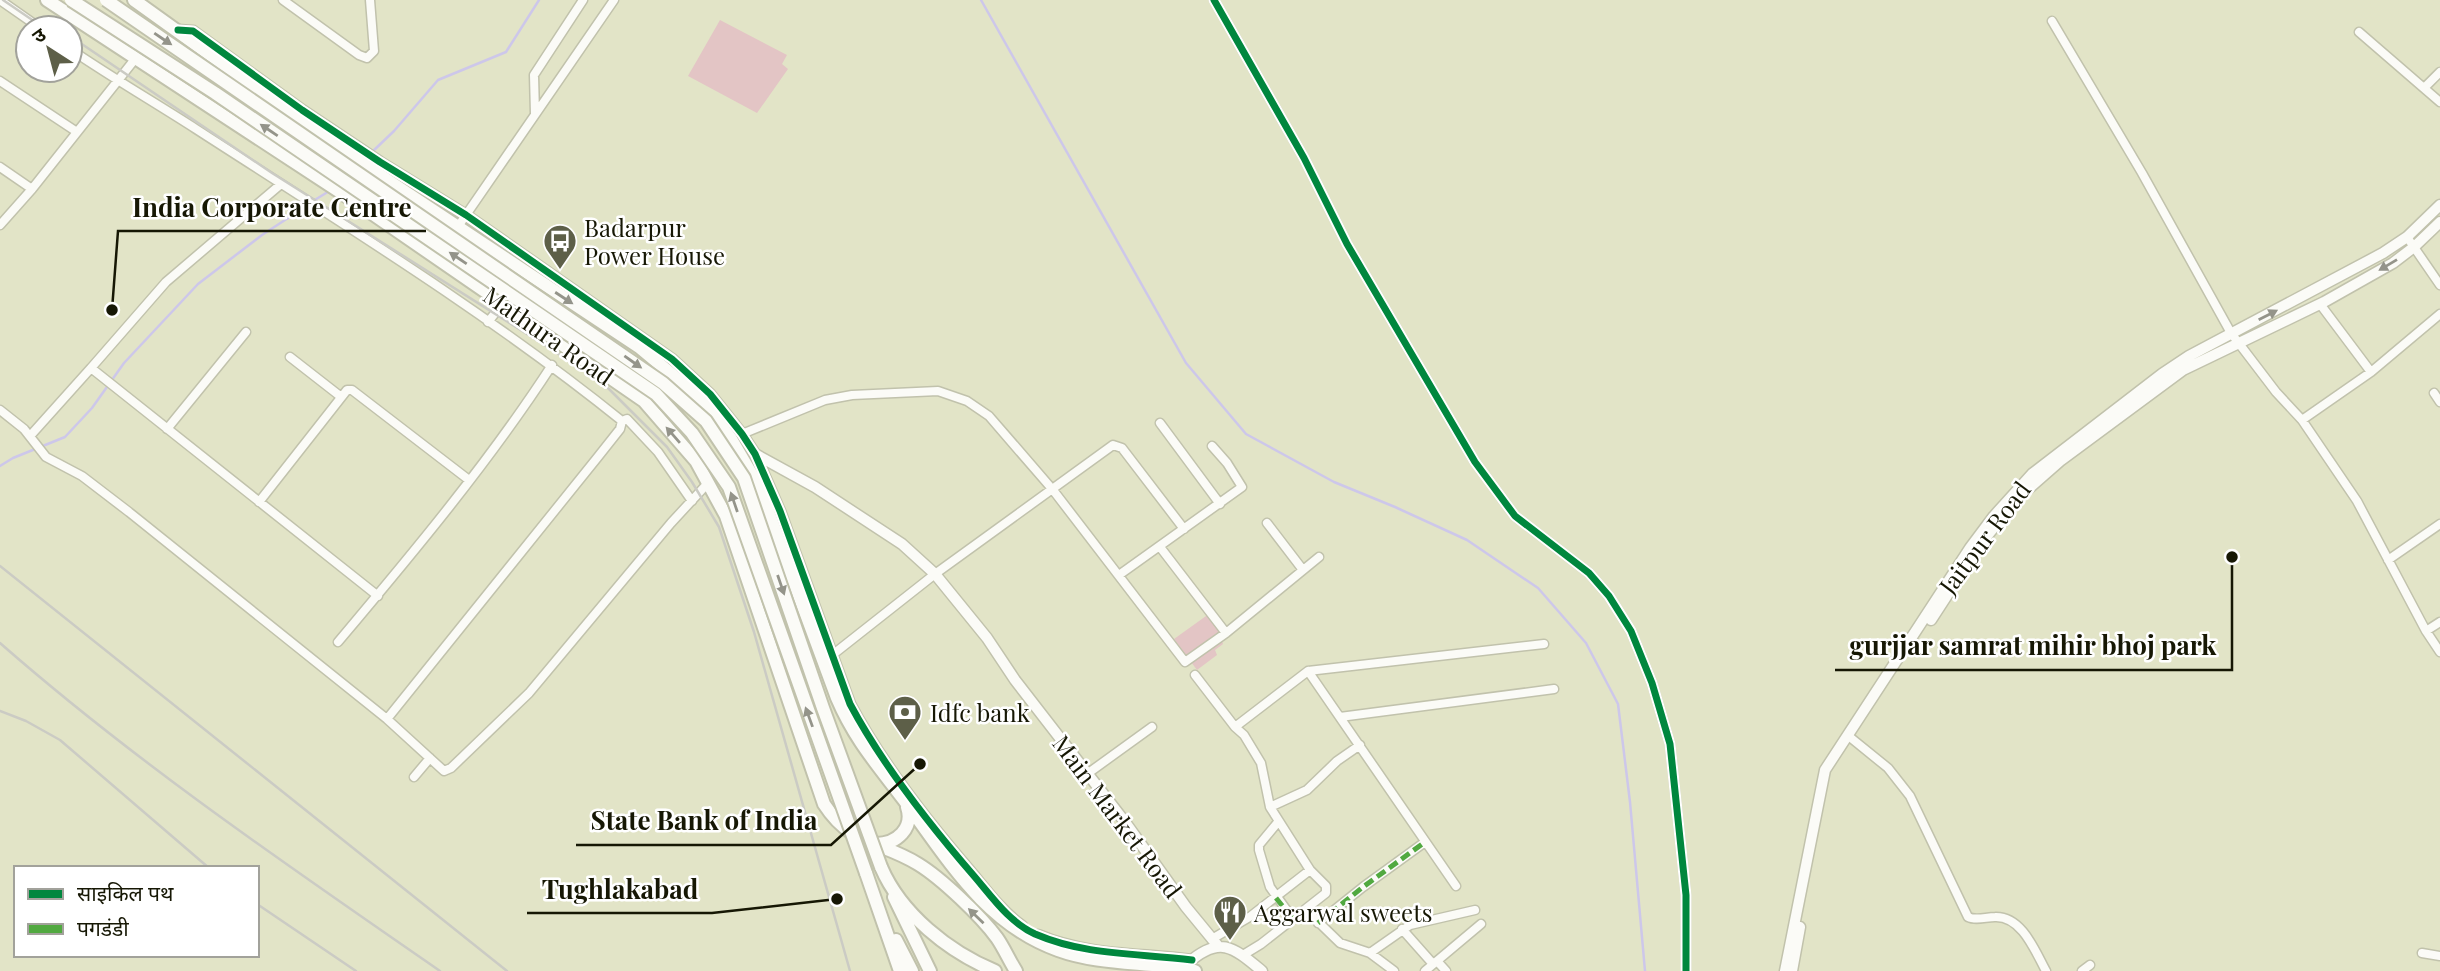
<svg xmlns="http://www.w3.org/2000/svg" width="2440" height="971" viewBox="0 0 2440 971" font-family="'Playfair Display','Noto Sans Devanagari',serif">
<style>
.green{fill:#e3c5c5}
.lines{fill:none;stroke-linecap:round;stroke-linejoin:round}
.stream{stroke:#cdc7ea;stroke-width:2.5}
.minor-casing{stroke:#c1c2ac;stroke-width:11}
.tertiary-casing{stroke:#c1c2ac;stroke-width:13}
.primary-casing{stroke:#c1c2ac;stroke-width:16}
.trunk-casing{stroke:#c1c2ac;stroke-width:16}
.minor{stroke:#fbfbf7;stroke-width:8}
.tertiary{stroke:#fbfbf7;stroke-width:10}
.primary{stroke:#fbfbf7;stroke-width:12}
.trunk{stroke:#fbfbf7;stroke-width:12}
.rail{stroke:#cbcbc4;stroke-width:2.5}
.trunk-bridge-casing{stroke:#c1c2ac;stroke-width:16;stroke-linecap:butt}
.trunk-bridge{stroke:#fbfbf7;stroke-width:12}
.quiet{stroke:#51a940;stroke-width:5;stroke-dasharray:10 5;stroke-linecap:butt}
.cycleway-casing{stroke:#fff;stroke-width:11}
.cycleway{stroke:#00873e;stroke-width:7}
.oneway{fill:#94948a}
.labels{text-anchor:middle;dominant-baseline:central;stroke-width:5;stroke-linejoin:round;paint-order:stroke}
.poi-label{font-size:24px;fill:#161704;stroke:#fff;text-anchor:start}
.street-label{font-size:24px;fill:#161704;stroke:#fff}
.leader{fill:none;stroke:#161704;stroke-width:2.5}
.callout-dot{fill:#161704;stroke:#fff;stroke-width:2.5}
.callout-label{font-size:26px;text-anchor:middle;font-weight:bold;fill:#161704;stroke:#fff;stroke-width:5;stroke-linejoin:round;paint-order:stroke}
</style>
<rect width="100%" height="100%" fill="#e2e4c7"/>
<path class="green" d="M720 20 787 55 782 64 788 69 757 113 688 76Z
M1213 611 1231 635 1222 641 1223 644 1215 650 1217 655 1197 670 1174 639Z"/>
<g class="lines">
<path class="stream" d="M981 0 1186 363 1246 434 1334 482 1395 507 1467 540 1538 588 1586 643 1618 704 1630 802 1645 971
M372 152 394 131 438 80 506 52 539 0
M313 201 331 190
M0 466 13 458 65 437 92 408 124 363 198 284 262 235 308 205"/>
<defs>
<path id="minor" d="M0 0 40 28
M283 0 359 55 367 58 374 51 370 0
M1214 0 1304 158 1347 244 1475 462 1515 516 1589 573 1609 596 1631 631 1652 683 1670 744 1686 895V971
M2052 21 2142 173 2231 333 2276 392 2302 420 2357 501 2426 631 2440 652
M2359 32 2440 102
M70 49C111 77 154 102 196 129 340 222 488 313 622 421L620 429 597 458 387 719
M0 81 77 132
M2424 88 2440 72
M535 114 534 75 583 0
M0 167 32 189
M281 184 166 282 91 368 378 596
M0 225 32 189 135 59
M457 228 614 0
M2407 237 2440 285
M2320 304 2371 372
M488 322 503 303
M290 357 340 396
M2434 393 2440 402
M0 410 24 429 46 457 82 476 129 512 387 719 444 771 451 768 529 693 671 523 708 483
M2302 420 2371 372 2440 314
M622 421 627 419 658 452 692 501
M1160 423 1220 504
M167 429 246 332
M742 434 825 400 852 395 938 391 967 401 989 416 1053 490 1185 662 1226 633 1319 557
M30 436 91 368
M259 502 347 390H352L469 480
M1267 523 1303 570
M1160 547 1226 633
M2388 560 2440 524
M1119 575 1242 487 1227 463 1212 446
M2426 631 2440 622
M338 642C413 553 489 462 552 365
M831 656 935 574 1113 445 1122 448 1184 529
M1308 671 1456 886
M1195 675 1235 727 1244 735 1261 763 1270 807 1310 870 1251 916 1212 939
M1340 717 1554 689
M1235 727 1308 671 1544 644
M1851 738 1888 768 1910 796 1968 917C1976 921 1986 917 1995 917 2022 916 2035 951 2046 971
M1087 774 1152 727
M414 777 430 758
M1270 807 1307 790 1337 761 1360 745
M1278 822 1259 845V850L1270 887 1293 919
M1306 910 1340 943 1370 953 1394 971
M1318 923 1363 887 1425 842
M1402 929 1433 964
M1370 953 1410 925 1475 910
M2422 953 2440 956
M1243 955 1261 944 1326 893V886L1310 870
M1437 961 1446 971
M1425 971 1481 924
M2082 971 2090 965"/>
<path id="tertiary" d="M178 30 193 31 302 110 380 162 466 215 672 359 710 394 742 434 755 454 780 511 850 704C882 764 925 819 970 871 986 890 1001 911 1022 926
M755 454 815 487 902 544 935 574 987 638 1015 680 1125 822 1186 907 1218 946
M1931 620 1981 543 2020 496 2060 461 2183 370 2324 302 2393 263 2414 247 2440 222
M1038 935C1088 956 1139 953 1192 960
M1188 963C1220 935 1233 947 1262 971
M1785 971 1825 770 1970 548 1994 516 2032 474 2162 374 2189 356 2383 253 2407 237 2440 205
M1792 971 1800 927"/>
<path id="primary" d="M47 0 357 203 644 401 696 461 726 516 824 804C851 846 881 841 918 864 941 878 981 916 997 938 1004 948 1009 960 1016 971
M134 0 357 160 639 347 699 397 731 439 759 487 837 698C855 740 877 764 904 800 948 859 985 924 1058 950 1102 966 1150 961 1195 971
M876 844C897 844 914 828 907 807"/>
<path id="trunk" d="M881 867C901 914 949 952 995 971
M866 873 900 971
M894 897 930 971
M896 940 912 971"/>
</defs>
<use href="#minor" class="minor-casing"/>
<use href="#tertiary" class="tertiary-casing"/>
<use href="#primary" class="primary-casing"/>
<use href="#trunk" class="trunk-casing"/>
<use href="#minor" class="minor"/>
<use href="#tertiary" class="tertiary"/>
<use href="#primary" class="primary"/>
<use href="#trunk" class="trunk"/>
<path class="rail" d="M3 0 44 28
M70 36 272 173 576 365 609 389 667 447 692 482 719 527 754 632 850 971
M0 566 507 971
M0 643C138 764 290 867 440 971
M0 711 26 721 60 740 209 868
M257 904 356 971"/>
<defs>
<path id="trunk-bridge" d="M71 0 215 93 656 394 692 433 729 487 866 873
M106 0 663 383 706 421 744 478 823 708 881 867"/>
</defs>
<use href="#trunk-bridge" class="trunk-bridge-casing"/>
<use href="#trunk-bridge" class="trunk-bridge"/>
<path class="quiet" d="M1276 898 1293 919
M1318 923 1363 887 1425 842"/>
<defs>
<path id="cycleway" d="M1214 0 1304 158 1347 244 1475 462 1515 516 1589 573 1609 596 1631 631 1652 683 1670 744 1686 895V971
M178 30 193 31 302 110 380 162 466 215 672 359 710 394 742 434 755 454 780 511 850 704C883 766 928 823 974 876 992 897 1009 922 1035 934 1086 956 1138 953 1192 960"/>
</defs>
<use href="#cycleway" class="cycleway-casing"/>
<use href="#cycleway" class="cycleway"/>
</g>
<defs><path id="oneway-solid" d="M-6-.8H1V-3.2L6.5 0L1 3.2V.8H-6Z" transform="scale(1.75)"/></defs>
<g class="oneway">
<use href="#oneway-solid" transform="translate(163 39) rotate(34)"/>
<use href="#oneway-solid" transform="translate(269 130) rotate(-146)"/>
<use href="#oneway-solid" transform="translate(458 258) rotate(-146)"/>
<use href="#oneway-solid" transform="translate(2388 265) rotate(149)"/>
<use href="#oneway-solid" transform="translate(564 298) rotate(33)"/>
<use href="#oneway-solid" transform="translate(2268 315) rotate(-27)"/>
<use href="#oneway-solid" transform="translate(633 362) rotate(35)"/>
<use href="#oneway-solid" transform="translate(673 435) rotate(-131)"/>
<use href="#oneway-solid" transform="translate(734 502) rotate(-109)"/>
<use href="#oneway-solid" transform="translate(781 585) rotate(71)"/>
<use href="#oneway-solid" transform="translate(809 717) rotate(-110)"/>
<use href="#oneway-solid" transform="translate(976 916) rotate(-136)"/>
</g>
<defs>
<symbol id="bus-pin" viewBox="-11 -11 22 30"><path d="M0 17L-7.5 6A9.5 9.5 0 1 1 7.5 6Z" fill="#5d5f48" stroke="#fff"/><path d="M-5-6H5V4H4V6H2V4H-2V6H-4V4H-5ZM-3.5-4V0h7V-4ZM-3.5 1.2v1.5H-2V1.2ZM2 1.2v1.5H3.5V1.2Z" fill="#fff"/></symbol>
<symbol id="bank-pin" viewBox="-11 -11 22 30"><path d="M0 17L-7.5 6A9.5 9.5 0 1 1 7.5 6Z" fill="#5d5f48" stroke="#fff"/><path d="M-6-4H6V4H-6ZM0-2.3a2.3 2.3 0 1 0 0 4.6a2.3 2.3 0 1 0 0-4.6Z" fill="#fff"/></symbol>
<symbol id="restaurant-pin" viewBox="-11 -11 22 30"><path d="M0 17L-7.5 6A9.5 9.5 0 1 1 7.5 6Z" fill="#5d5f48" stroke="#fff"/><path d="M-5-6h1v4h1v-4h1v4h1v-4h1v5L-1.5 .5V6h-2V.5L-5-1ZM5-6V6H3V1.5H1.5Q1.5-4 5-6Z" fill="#fff"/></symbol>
</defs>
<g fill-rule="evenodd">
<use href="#bus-pin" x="541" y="222" width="38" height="52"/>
<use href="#bank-pin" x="886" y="693" width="38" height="52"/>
<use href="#restaurant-pin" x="1211" y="893" width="38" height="52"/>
</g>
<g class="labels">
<g class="poi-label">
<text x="584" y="227">Badarpur<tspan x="584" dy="28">Power House</tspan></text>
<text x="930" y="712">Idfc bank</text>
<text x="1254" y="912">Aggarwal sweets</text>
</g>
<g class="street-label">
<text transform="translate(549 335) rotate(35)">Mathura Road</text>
<text transform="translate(1984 537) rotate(-53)">Jaitpur Road</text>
<text transform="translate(1118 816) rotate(53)">Main Market Road</text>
</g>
</g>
<path class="leader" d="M112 310L118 231H426M2232 557L2232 670H1835M920 764L831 845H576M837 899L712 913H527"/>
<g class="callout-dot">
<circle cx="112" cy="310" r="7"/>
<circle cx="2232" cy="557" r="7"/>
<circle cx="920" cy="764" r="7"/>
<circle cx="837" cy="899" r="7"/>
</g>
<g class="callout-label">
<text x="272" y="217">India Corporate Centre</text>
<text x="2033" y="655">gurjjar samrat mihir bhoj park</text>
<text x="704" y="830">State Bank of India</text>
<text x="620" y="899">Tughlakabad</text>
</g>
<rect x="14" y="866" width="245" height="91" fill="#ffffff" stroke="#a2a29b" stroke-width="2"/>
<rect x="28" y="889" width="35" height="10" fill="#00873e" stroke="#a2a29b" stroke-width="2"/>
<text x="77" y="901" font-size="21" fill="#161704">साइकिल पथ</text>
<rect x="28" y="924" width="35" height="10" fill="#51a940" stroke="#a2a29b" stroke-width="2"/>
<text x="77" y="936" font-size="21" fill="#161704">पगडंडी</text>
<g transform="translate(49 49) rotate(324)"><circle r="33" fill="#ffffff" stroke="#a2a29b" stroke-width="2"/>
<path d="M0-5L12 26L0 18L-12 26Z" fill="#5d5f48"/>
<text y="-10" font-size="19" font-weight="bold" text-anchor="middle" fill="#161704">उ</text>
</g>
</svg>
